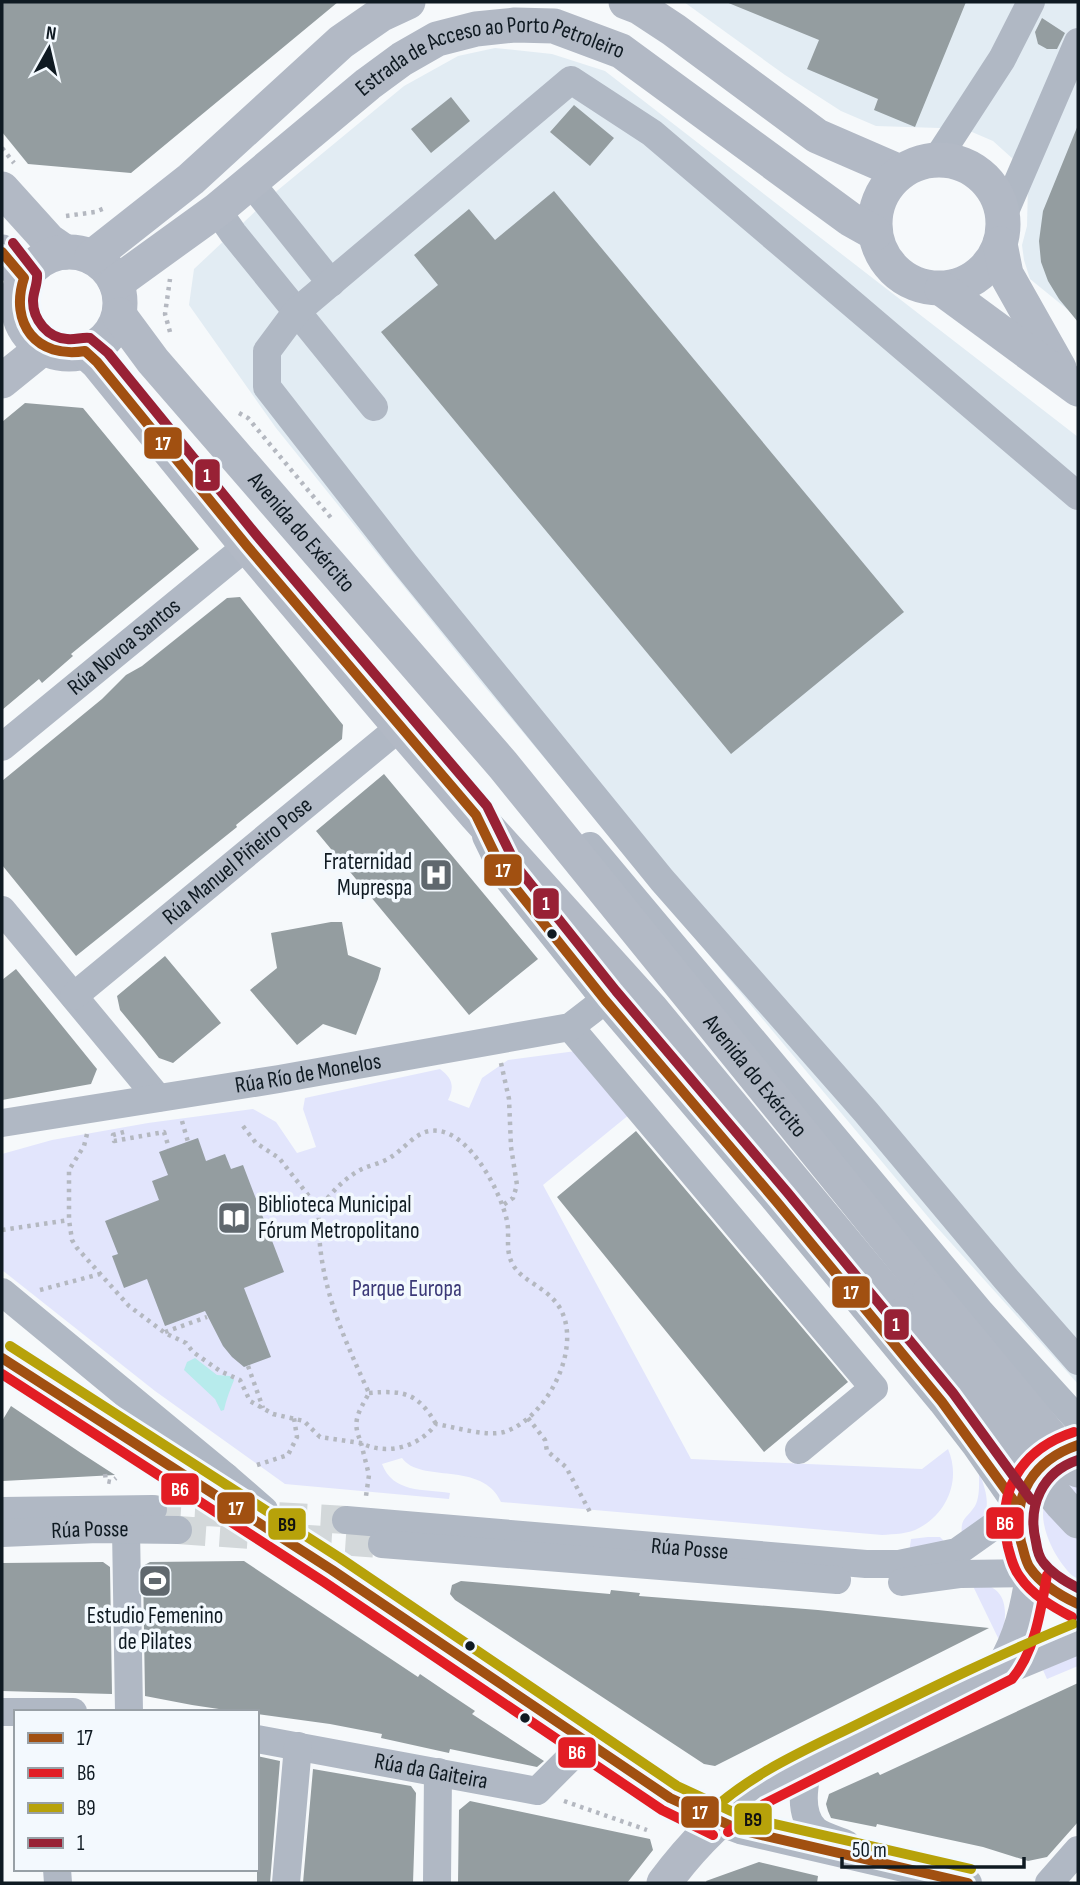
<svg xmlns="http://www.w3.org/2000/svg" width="1080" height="1885" viewBox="0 0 1080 1885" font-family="'Sofia Sans Condensed',sans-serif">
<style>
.built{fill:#e2ecf3}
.green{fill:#e2e5fc}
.water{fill:#b7ebec}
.building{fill:#949da0}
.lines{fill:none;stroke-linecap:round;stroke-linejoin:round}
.minor-tunnel{stroke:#d3d8da;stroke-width:28;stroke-dasharray:28 14;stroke-linecap:butt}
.path{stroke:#b4b8c0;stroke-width:4.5;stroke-dasharray:3.5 5;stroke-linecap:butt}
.minor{stroke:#b0b8c4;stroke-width:28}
.major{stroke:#b2b9c5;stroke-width:35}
.minor-bridge{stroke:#b0b8c4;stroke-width:28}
.major-bridge{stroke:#b2b9c5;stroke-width:35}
.bus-1-casing{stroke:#f3f9fe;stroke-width:16}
.bus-2-casing{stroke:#f3f9fe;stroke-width:16}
.bus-3-casing{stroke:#f3f9fe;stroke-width:16}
.bus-4-casing{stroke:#f3f9fe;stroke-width:16}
.bus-1{stroke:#a15011;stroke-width:10}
.bus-2{stroke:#e21d24;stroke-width:10}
.bus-3{stroke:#b7a20a;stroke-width:10}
.bus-4{stroke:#982135;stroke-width:10}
.bus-dot{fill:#0f1a22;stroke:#f3f9fe;stroke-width:2.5}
.labels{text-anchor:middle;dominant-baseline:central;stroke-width:7;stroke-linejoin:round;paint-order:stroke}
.street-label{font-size:23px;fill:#0f1a22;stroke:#f3f9fe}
.poi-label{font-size:23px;fill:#0f1a22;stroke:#f3f9fe;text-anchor:end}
.park-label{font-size:23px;fill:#3b3977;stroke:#f3f9fe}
.line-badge{stroke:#f3f9fe;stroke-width:2.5}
.badge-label{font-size:19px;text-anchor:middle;font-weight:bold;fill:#fff}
.pale-badge-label{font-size:19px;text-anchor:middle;font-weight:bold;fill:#111}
</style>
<rect width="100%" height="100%" fill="#f6f9fb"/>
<path class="built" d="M684 2H1078V318L1030 279 1024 260 1022 245 1027 226 1028 184 1013 159 993 141 972 132 939 128 876 126 841 111 785 75Z
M495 48 552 54 605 71 1078 437V1384L934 1224 480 681 276 428 189 305 194 269 278 190 404 86 458 56Z"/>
<path class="green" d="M576 1051 630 1114 543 1185 691 1459 922 1469 948 1449C961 1479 948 1513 919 1528 909 1534 894 1534 882 1535L501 1502C482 1460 420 1484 402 1458L382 1464C393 1493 423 1489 450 1493L449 1499 285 1484 155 1391 2 1270V1154L52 1140 148 1123 253 1109 276 1122 297 1153 316 1147 303 1109 305 1098 440 1069C452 1078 455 1086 448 1100L469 1108 482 1078 508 1060Z
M1078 1470V1580C1058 1567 1032 1519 1048 1496 1054 1486 1069 1478 1078 1470Z
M979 1472C991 1503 992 1518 962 1536 960 1517 966 1520 975 1506 980 1497 979 1483 979 1472Z
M928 1537H940L947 1544 909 1553 911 1539Z
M971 1582C1012 1585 1007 1613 1001 1644Z
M1078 1655V1666L1047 1679 1043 1670Z"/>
<path class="water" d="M195 1358 217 1375 230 1376 234 1380C230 1390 226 1400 224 1410L221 1411 215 1399 184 1370 187 1362Z"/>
<path class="building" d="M2 2H338L131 173 28 164 2 132Z
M726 2H966L915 127 874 110 878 99 807 69 819 40Z
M1042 18 1065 33 1057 49H1047L1038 44 1035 32Z
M451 97 470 121 431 153 411 129Z
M574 105 614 138 590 166 550 132Z
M1078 125V322L1059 299 1048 281 1041 262 1039 241 1043 211Z
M554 191 904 612 731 754 381 332 438 285 414 255 469 209 495 240Z
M25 403 83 408 199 549 71 654 73 656 42 683 39 679 2 710V422Z
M240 597 343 725 342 739 236 825 237 827 76 956 2 865V781L102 699 126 675 142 666 227 598Z
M384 774 538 959 469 1015 316 831Z
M331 922H342L348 955 381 968 378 979 356 1035 323 1024 297 1045 250 990 277 968 271 933Z
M165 956 221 1023 173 1063 159 1058 144 1039 120 1010 117 996Z
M16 969 97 1069 91 1084 2 1100V980Z
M636 1131 848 1382 764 1452 557 1197Z
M198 1138 206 1161 225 1154 231 1169 243 1165 284 1272 244 1288 271 1357 244 1367 232 1357 223 1346 205 1311 165 1326 147 1279 124 1288 112 1256 118 1254 105 1221 159 1200 152 1181 168 1175 159 1152Z
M11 1406 81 1453 115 1475 3 1481 2 1421Z
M244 1561 418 1677 420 1674 448 1693 475 1711 472 1714 544 1761 537 1767 450 1749 449 1753 381 1738 382 1734 330 1724 257 1714V1712H239L192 1705 145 1696 143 1566 150 1562Z
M103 1562 110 1567 112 1694 2 1691V1563Z
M461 1581 610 1594 611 1590 640 1593 639 1596 818 1610 989 1628 715 1766 704 1764 455 1600 450 1594 452 1585Z
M1078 1683V1822L1047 1857 1028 1861 983 1847 877 1824 876 1827 831 1818 828 1811 826 1804 829 1794 878 1772 880 1775Z
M257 1756 280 1761 270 1883H257Z
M313 1769 411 1786 416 1793 413 1883H303Z
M470 1801 650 1839 653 1850 627 1883H458L459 1810Z
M759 1862 818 1876 817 1883H707L706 1881Z"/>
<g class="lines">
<path class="minor-tunnel" d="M153 1509 346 1520
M178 1530 382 1544"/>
<path class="path" d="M2 148 14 163
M66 216 95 212 105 208
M170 332 165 314 170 279
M239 413 248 418 332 519
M501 1063 509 1099 511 1147 517 1185 513 1198 503 1205
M182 1121 188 1142
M243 1126 256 1143 279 1158 319 1209C331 1193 344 1178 362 1169 371 1165 382 1163 391 1157 404 1149 415 1133 430 1131 467 1125 501 1192 507 1221 510 1235 505 1249 512 1263 521 1282 549 1287 561 1310 582 1350 546 1419 504 1432 486 1437 455 1427 436 1424 419 1447 387 1456 361 1443L369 1475 366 1496
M124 1132 113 1135 114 1141 164 1132 169 1148
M87 1134 84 1146 69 1170V1220L72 1240 77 1248 129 1306 165 1333 186 1343 193 1352 220 1371 240 1380 250 1401 273 1414 304 1421 320 1437 361 1443
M319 1209C316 1278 341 1332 369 1393 359 1412 351 1421 361 1442
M2 1230 69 1220
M40 1290 100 1274
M165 1332 207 1317
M248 1366 263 1408
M369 1393C404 1390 418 1393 436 1424
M528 1418 545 1440 547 1451 566 1467 591 1514
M257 1465 288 1455 297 1437 294 1418
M105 1474 106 1481 111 1482 116 1478
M564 1801 647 1830"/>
<g class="minor">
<path d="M937 159 1002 59 1031 2"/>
<path d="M250 182 331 283"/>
<path d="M217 210 233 233 374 407"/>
<path d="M1003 216 1078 42"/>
<path d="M1078 496 652 133 571 80 296 312 267 351V387L405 564 662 880 866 1112 1006 1279 1078 1361"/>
<path id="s1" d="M2 747 247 546"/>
<path d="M590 846 981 1313 1078 1420"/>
<path d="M2 910 158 1098"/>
<path id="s2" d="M74 996 400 727"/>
<path d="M570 1027 874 1388 799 1450"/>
<path id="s3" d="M2 1123 279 1079 570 1027 605 1000"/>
<path d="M2 1292 226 1477"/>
<path d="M2 1358 189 1479"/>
<path d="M2 1511 153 1509"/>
<path id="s4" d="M346 1520 866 1564H899L957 1552 1019 1508 976 1446 942 1402 776 1201 605 1000 505 875 486 836"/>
<path d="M126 1529 129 1712"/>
<path id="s5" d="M2 1533 98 1529 178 1530"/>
<path d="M382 1544 837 1580"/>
<path d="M332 1570 670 1798 719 1822 740 1830 968 1883"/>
<path d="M902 1582 961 1574 1033 1573"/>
<path d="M2 1712H73"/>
<path id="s6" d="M257 1739 537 1791 586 1742"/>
<path d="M809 1764C804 1784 798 1813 815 1830 822 1836 837 1840 846 1844"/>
<path d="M57 1869 58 1883"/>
<path d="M286 1883 298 1746"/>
<path d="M437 1883 438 1772"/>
<path d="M1049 1883 1078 1850"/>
</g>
<g class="major">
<path d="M626 2 639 7 674 30 817 136 900 172"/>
<circle cx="939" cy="224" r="64"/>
<path d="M2 189 49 241 65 252"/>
<path d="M1000 244 1006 274 1059 368"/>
<path d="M2 252 24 278"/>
<circle cx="69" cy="303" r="51"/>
<path d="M92 257 191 179 341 42 380 15 408 2"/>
<path id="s7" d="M116 283 217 210 368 84 402 59 437 39 476 29 515 25 554 26 621 51 850 219 875 233"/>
<path d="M942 289 1078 389"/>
<path id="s8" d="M119 315 153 361 503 765 930 1292"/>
<path d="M85 351 97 362 247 546 400 727 476 815 651 1009 904 1314"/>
<path d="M2 381 44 347"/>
<path d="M1057 1452C1025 1473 1010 1511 1022 1548 1025 1556 1028 1566 1034 1573 1044 1585 1064 1597 1078 1604"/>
<path d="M1003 1668C1021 1638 1028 1607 1033 1573"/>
<path d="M664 1883C690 1848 720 1816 757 1792L1003 1668 1078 1637"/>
</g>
<path class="minor-bridge" d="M226 1477 264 1510
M189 1479 332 1570"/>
<path class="major-bridge" d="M930 1292 1078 1470
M904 1314 1062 1504 1078 1521"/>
<defs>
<path id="bus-1" d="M2 252 24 278C9 324 37 359 85 351L97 362 247 546 476 815 505 875 605 1000 776 1201 942 1402 1019 1508
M2 1358 332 1570 670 1798 740 1830 968 1883
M1078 1445C1034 1460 1011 1495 1021 1542 1024 1551 1025 1561 1030 1568 1041 1584 1061 1596 1078 1604"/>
<path id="bus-2" d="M2 1374 324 1582 662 1810 713 1835
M1072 1617C1053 1607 1032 1595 1020 1577 1013 1568 1011 1558 1008 1547 995 1492 1021 1449 1074 1432
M728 1832 764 1804 1012 1679C1035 1652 1041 1609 1047 1575"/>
<path id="bus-3" d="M10 1346 340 1558 677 1786 744 1817 971 1869
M710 1812C753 1772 808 1749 860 1723 931 1688 1000 1654 1073 1624"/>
<path id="bus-4" d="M13 243 37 274C38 284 33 292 33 301 33 320 48 338 67 339 75 340 82 337 90 338L108 353 258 537 487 806 517 867 616 991 787 1192 953 1393 1031 1500
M1078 1460C1042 1472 1027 1506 1036 1542 1037 1549 1039 1557 1043 1562 1052 1574 1066 1582 1078 1588"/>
</defs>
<use href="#bus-1" class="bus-1-casing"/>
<use href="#bus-2" class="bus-2-casing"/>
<use href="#bus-3" class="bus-3-casing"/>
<use href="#bus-4" class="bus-4-casing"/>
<use href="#bus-1" class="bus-1"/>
<use href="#bus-2" class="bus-2"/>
<use href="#bus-3" class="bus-3"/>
<use href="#bus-4" class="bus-4"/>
</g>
<defs>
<symbol id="hospital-square" viewBox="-11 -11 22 22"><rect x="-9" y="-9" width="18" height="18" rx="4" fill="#60686e" stroke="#f3f9fe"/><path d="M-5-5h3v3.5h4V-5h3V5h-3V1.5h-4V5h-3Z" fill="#fff"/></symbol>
<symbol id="library-square" viewBox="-11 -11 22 22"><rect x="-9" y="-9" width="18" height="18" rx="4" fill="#60686e" stroke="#f3f9fe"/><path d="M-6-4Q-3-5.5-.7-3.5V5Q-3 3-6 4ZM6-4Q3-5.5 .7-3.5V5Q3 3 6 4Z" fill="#fff"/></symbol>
<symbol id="stadium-square" viewBox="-11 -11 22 22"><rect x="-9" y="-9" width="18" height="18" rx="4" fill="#60686e" stroke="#f3f9fe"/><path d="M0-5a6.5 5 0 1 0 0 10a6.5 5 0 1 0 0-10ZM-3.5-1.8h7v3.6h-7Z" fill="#fff"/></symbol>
</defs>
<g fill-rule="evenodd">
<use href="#hospital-square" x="417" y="856" width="38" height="38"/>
<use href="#library-square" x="215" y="1199" width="38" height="38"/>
<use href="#stadium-square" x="136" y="1562" width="38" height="38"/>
</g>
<g class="bus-dot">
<circle cx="552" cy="934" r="6"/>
<circle cx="470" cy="1646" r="6"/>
<circle cx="525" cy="1718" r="6"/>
</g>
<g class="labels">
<g class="street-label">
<text stroke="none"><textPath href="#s7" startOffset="453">Estrada de Acceso ao Porto Petroleiro</textPath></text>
<text stroke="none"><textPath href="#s8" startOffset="284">Avenida do Exército</textPath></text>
<text stroke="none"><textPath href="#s1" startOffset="158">Rúa Novoa Santos</textPath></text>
<text stroke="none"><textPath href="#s2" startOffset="212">Rúa Manuel Piñeiro Pose</textPath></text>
<text stroke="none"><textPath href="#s3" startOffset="310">Rúa Río de Monelos</textPath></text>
<text stroke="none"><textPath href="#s8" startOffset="992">Avenida do Exército</textPath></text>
<text stroke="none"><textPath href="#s5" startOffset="88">Rúa Posse</textPath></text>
<text stroke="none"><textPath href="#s4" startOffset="345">Rúa Posse</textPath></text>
<text stroke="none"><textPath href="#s6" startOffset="177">Rúa da Gaiteira</textPath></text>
</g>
<g class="poi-label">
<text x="412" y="862">Fraternidad<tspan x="412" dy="26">Muprespa</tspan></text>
<text x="258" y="1205" text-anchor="start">Biblioteca Municipal<tspan x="258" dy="26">Fórum Metropolitano</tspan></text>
<text x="155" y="1616" text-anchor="middle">Estudio Femenino<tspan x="155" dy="26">de Pilates</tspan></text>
</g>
<g class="park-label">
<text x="407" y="1289">Parque Europa</text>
</g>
</g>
<g class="line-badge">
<rect x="143" y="426" width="40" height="34" rx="7" fill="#a15011"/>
<rect x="194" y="458" width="27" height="34" rx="7" fill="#982135"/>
<rect x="483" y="853" width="40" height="34" rx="7" fill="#a15011"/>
<rect x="532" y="887" width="28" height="33" rx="7" fill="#982135"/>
<rect x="831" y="1275" width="40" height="34" rx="7" fill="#a15011"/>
<rect x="883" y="1308" width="27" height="33" rx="7" fill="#982135"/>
<rect x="160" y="1472" width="40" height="34" rx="7" fill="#e21d24"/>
<rect x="216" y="1491" width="40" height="34" rx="7" fill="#a15011"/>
<rect x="985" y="1506" width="40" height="34" rx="7" fill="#e21d24"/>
<rect x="267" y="1507" width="40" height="34" rx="7" fill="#b7a20a"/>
<rect x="557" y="1736" width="40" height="33" rx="7" fill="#e21d24"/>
<rect x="680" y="1795" width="40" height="34" rx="7" fill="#a15011"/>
<rect x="733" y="1802" width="40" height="34" rx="7" fill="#b7a20a"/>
</g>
<g class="badge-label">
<text x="163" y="450">17</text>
<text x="207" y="482">1</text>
<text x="503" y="877">17</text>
<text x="546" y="910">1</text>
<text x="851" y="1299">17</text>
<text x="896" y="1331">1</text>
<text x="180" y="1496">B6</text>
<text x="236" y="1515">17</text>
<text x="1005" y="1530">B6</text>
<text x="577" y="1759">B6</text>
<text x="700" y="1819">17</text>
</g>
<g class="pale-badge-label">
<text x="287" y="1531">B9</text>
<text x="753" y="1826">B9</text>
</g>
<rect width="1080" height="1885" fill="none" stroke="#0f1a22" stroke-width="7"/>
<rect x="14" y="1710" width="245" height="161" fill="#f3f9fe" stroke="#98a0a6" stroke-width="2"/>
<rect x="28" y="1733" width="35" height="10" fill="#a15011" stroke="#98a0a6" stroke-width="2"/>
<text x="77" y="1745" font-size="21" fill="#0f1a22">17</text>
<rect x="28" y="1768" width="35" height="10" fill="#e21d24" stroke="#98a0a6" stroke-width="2"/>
<text x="77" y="1780" font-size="21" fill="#0f1a22">B6</text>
<rect x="28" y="1803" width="35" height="10" fill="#b7a20a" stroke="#98a0a6" stroke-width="2"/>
<text x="77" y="1815" font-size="21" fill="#0f1a22">B9</text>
<rect x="28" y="1838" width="35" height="10" fill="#982135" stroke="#98a0a6" stroke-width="2"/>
<text x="77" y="1850" font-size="21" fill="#0f1a22">1</text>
<g transform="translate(49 49) rotate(8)" stroke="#f3f9fe" stroke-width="5" paint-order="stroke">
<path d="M0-5L12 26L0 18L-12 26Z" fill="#0f1a22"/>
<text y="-10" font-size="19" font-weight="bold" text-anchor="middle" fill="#0f1a22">N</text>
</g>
<path d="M842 1857v10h182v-10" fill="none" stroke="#0f1a22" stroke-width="3.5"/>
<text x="852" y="1857" font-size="21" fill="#0f1a22" stroke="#f3f9fe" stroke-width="5" paint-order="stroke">50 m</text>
</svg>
